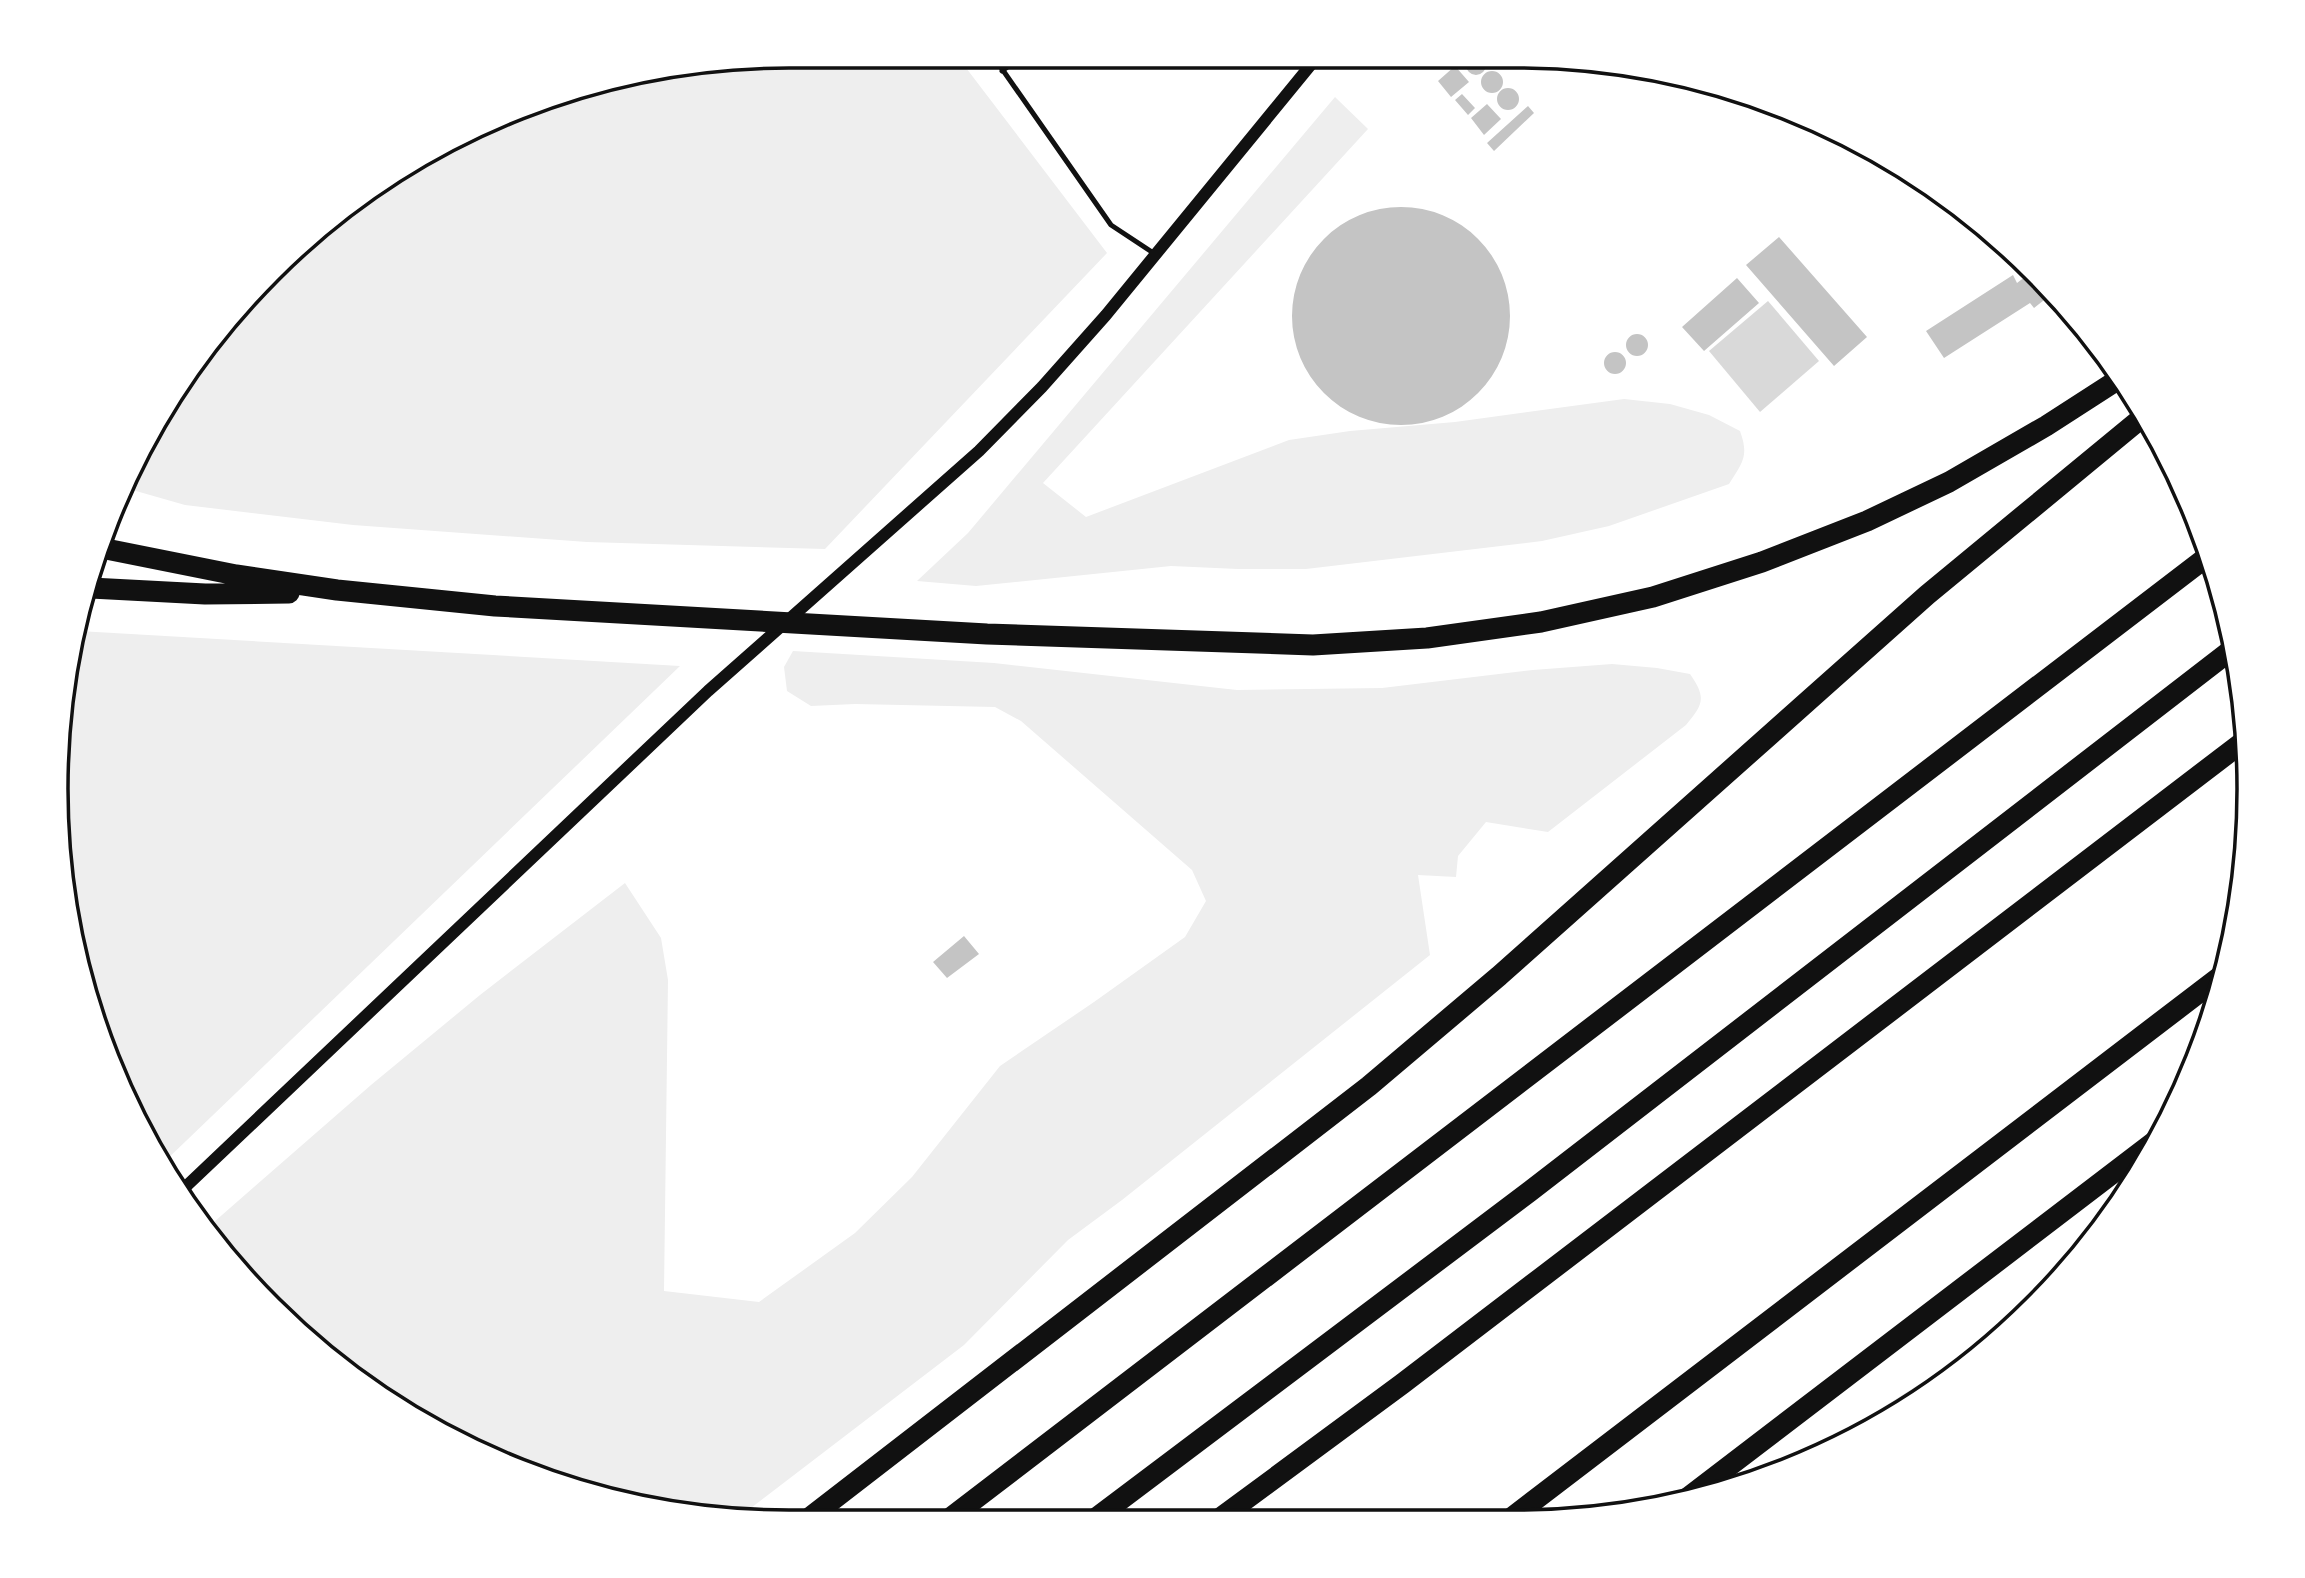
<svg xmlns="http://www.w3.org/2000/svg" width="2305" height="1578" viewBox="0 0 2305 1578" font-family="Lora,serif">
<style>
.green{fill:#eee}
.water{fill:#d9d9d9}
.building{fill:#c4c4c4}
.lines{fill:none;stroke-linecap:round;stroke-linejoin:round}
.service{stroke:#111;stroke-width:5}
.tertiary{stroke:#111;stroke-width:12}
.motorway{stroke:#111;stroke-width:21}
.rim{fill:none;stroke:#111;stroke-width:3.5}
</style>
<rect width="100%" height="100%" fill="#fff"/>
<path class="green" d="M789 56H957L1107 253 825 549 587 542 353 525 185 505 122 487 154 422 238 306 382 179 508 112 599 81Z
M1335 97 1368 129 1043 483 1086 517 1289 440 1350 431 1455 422 1624 399 1670 404 1709 415 1740 431C1749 456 1743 462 1729 484L1609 526 1542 541 1306 569H1238L1171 566 976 586 917 581 968 533Z
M79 631 680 666 161 1165 132 1114 70 932 56 789 62 694Z
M793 651 994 663 1237 690 1382 688 1533 670 1612 664 1657 668 1690 674C1706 697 1704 704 1686 725L1548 832 1486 822 1458 856 1456 877 1418 875 1430 955 1122 1200 1068 1240 964 1345 739 1517 646 1508 508 1466 381 1398 270 1307 206 1229 371 1085 480 995 625 883 661 938 668 980 664 1291 759 1302 855 1233 912 1177 1000 1066 1094 1002 1185 937 1206 901 1192 870 1021 721 995 707 855 704 811 706 787 691 784 667Z
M2019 1320C1955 1373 1892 1429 1812 1456L1836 1437 1929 1378 1957 1357Z"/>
<path class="water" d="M1768 301 1819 361 1760 412 1709 351Z"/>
<path class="building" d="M1466 65a10 10 0 1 1 20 0a10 10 0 1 1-20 0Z
M1455 66 1469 82 1451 97 1438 81Z
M1481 82a11 11 0 1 1 22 0a11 11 0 1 1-22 0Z
M1497 99a11 11 0 1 1 22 0a11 11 0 1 1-22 0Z
M1462 94 1475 108 1468 115 1455 100Z
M1487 104 1501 119 1484 135 1471 118Z
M1528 106 1534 113 1494 151 1487 143Z
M1292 316a109 109 0 1 1 218 0a109 109 0 1 1-218 0Z
M1779 237 1867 337 1834 366 1746 265Z
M2034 270 2053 293 2034 308 2030 303 1944 358 1926 331 2013 275 2017 283Z
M1737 278 1759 303 1704 351 1682 327Z
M1626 345a11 11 0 1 1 22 0a11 11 0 1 1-22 0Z
M1604 363a11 11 0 1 1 22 0a11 11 0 1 1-22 0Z
M964 936 979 954 947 978 933 962Z"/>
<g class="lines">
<path class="service" d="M993 56 1111 225 1155 254
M1002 71 1022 56"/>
<path class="tertiary" d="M178 1194 708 691 979 451 1042 387 1106 315 1318 56"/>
<path class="motorway" d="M101 548 236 575 337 590 495 606 987 634 1313 645 1427 638 1541 622 1653 597 1762 562 1867 521 1949 482 2046 426 2122 377
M91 588 205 594 289 593
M1686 1499 2155 1141
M804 1522 1369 1086 1499 976 1927 595 2144 416
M945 1522 2208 556
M1091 1522 1529 1192 2235 647
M1215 1522 1402 1384 2244 741
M1506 1522 2222 975"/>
</g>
<path d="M0 0H2305V1578H0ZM789 68H1516A721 721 0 0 1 2237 789V789A721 721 0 0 1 1516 1510H789A721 721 0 0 1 68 789V789A721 721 0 0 1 789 68Z" fill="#fff" fill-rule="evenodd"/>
<path class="rim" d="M789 68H1516A721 721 0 0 1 2237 789V789A721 721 0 0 1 1516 1510H789A721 721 0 0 1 68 789V789A721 721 0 0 1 789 68Z"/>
</svg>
